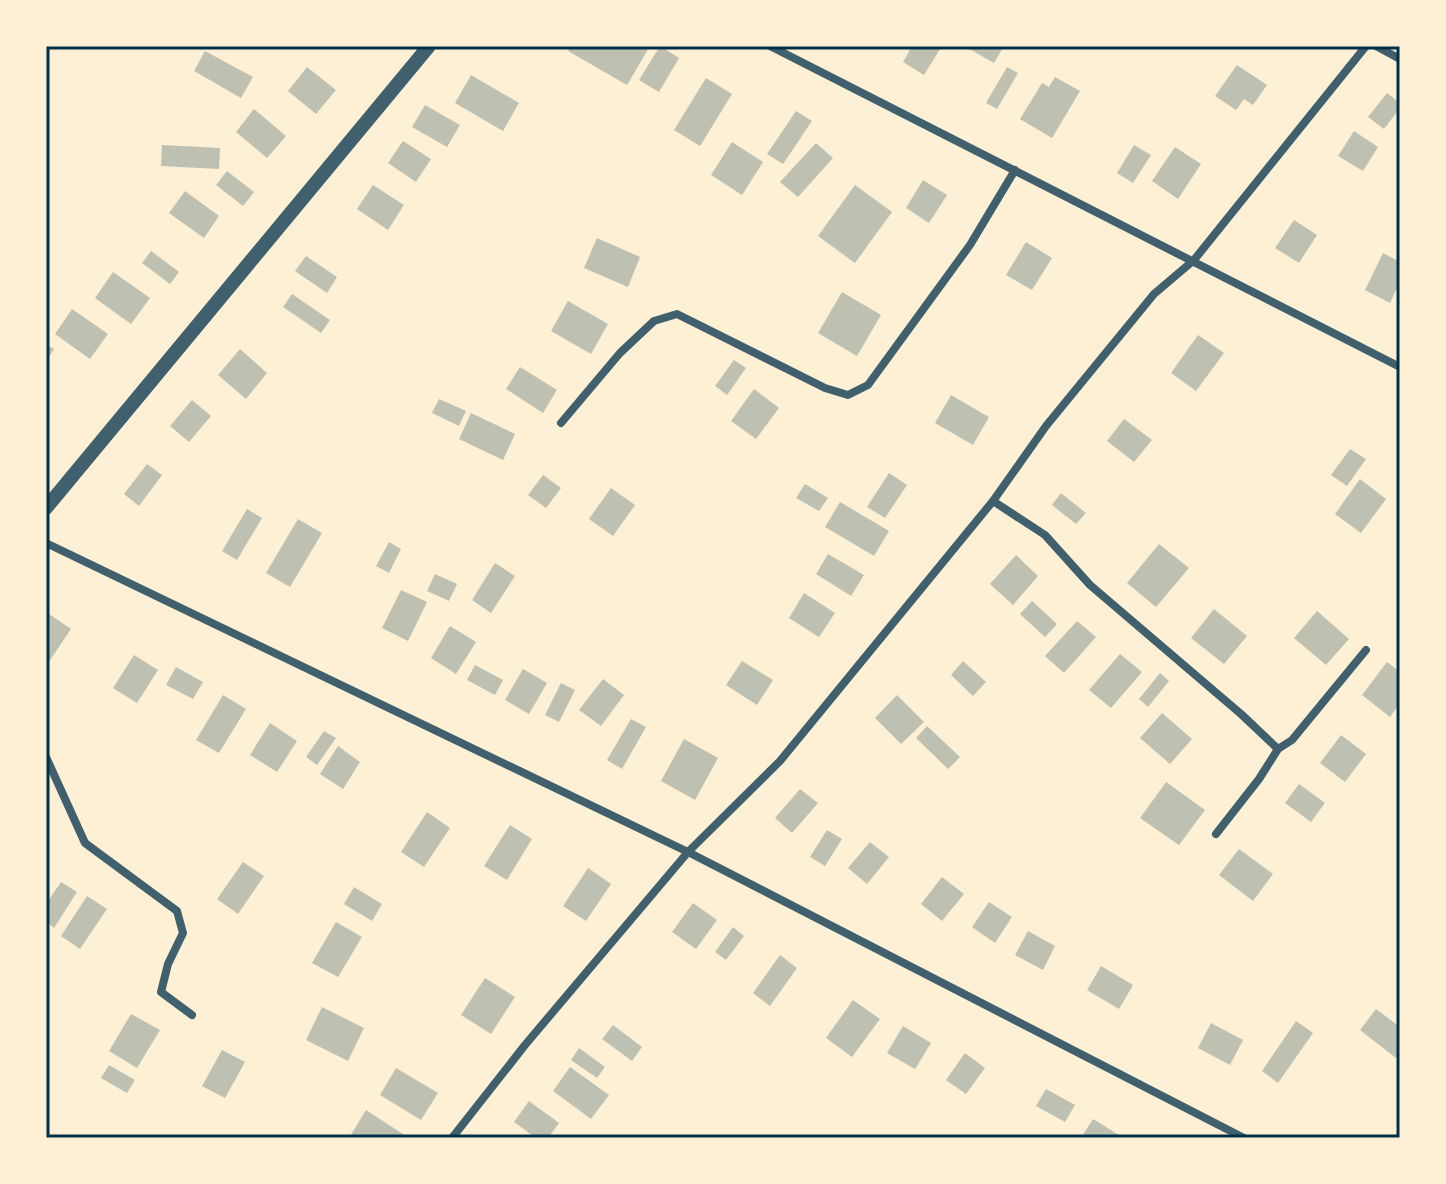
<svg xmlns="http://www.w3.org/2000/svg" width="1446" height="1184" viewBox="0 0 1446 1184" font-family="'Fira Sans',sans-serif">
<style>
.building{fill:#bec0b2}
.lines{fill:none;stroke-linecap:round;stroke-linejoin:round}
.minor{stroke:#3f606c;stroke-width:8}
.tertiary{stroke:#3f606c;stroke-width:14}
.neatline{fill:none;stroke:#003049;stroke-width:3}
</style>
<rect width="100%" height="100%" fill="#fdf0d5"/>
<path class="building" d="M571 46H614L620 49 622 46H650L627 85 568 51Z
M660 46 679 58 659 92 639 80Z
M912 46H942L924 75 903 62Z
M964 46H1004L994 63Z
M205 51 253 77 241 98 194 71Z
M1237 65 1267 85 1253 105 1244 99 1236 110 1215 96Z
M307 67 336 90 316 114 288 91Z
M1007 67 1018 73 997 109 986 103Z
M471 75 519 103 503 131 455 103Z
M1055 77 1080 91 1052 138 1020 119 1042 83 1049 87Z
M706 78 732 94 700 146 674 130Z
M1387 93 1400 103V108L1384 129 1368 117Z
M425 105 460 125 447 147 412 127Z
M254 109 286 136 267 158 236 132Z
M796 111 812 121 783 164 767 154Z
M1354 131 1378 147 1363 171 1338 156Z
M403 141 431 159 416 182 388 163Z
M732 142 763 162 742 195 711 175Z
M816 143 833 158 798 197 780 182Z
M162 145 220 148 219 169 161 166Z
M1134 145 1151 155 1133 183 1117 173Z
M1175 147 1201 164 1178 199 1152 181Z
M227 171 254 192 243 206 216 185Z
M923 180 947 195 929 223 906 208Z
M373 185 404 205 388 230 357 209Z
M855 185 892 212 855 263 818 236Z
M185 191 219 216 204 238 169 213Z
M1294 220 1317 235 1299 263 1275 248Z
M597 238 640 257 628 287 584 268Z
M1026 242 1052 258 1032 290 1006 275Z
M151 251 179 272 170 284 142 263Z
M1383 253 1400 262V292L1396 290 1390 303 1365 290Z
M306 256 337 277 327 293 295 271Z
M113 272 150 298 131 324 95 298Z
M842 292 881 315 857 356 818 333Z
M292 294 330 320 321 333 283 307Z
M568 301 608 324 591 354 551 331Z
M72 309 108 334 90 359 55 334Z
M1198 335 1224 353 1196 391 1171 373Z
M46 344 54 349 46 362Z
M240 349 267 373 246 399 218 375Z
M734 360 746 368 727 395 715 386Z
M520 367 557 390 543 413 506 389Z
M754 389 779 408 756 439 731 421Z
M951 395 989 417 973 445 935 423Z
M439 399 466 411 459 426 432 413Z
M192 400 211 416 189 442 170 426Z
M471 413 515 434 503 460 459 439Z
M1124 419 1152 440 1134 462 1107 441Z
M1350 449 1366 459 1347 486 1331 475Z
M147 464 162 475 139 506 124 494Z
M889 473 907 485 885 518 867 507Z
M543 475 561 488 546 508 528 495Z
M1360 479 1386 499 1361 533 1335 514Z
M805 484 828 498 819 511 796 498Z
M611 488 635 505 613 536 589 519Z
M1061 493 1086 513 1076 524 1052 505Z
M840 502 889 531 874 556 825 527Z
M247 509 262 518 237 560 222 551Z
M298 519 322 533 290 587 266 573Z
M389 542 401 549 389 573 376 566Z
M1159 544 1189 568 1156 607 1127 583Z
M828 554 864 575 851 596 816 574Z
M1016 555 1038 576 1013 605 990 584Z
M495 563 515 576 491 613 472 600Z
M435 574 457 584 449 601 427 591Z
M401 590 427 602 408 641 382 628Z
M804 593 835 613 819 637 789 618Z
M1032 601 1057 624 1045 637 1020 614Z
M1214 609 1247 636 1224 664 1191 638Z
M1317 611 1349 639 1326 665 1294 638Z
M46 612 71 629 46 666Z
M1077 621 1096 637 1064 673 1045 656Z
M450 626 476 642 456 674 431 658Z
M1120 654 1142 672 1111 708 1089 690Z
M134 655 158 670 137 703 113 688Z
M742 661 773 680 757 705 726 685Z
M963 661 986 682 973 696 951 675Z
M1387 662 1400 672V703L1390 717 1362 695Z
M475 665 503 680 495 695 467 680Z
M176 667 203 682 193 699 166 685Z
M523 669 547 683 529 714 505 700Z
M1160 673 1169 681 1148 707 1139 699Z
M603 679 624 695 601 726 579 710Z
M561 683 575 690 559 722 545 715Z
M223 695 246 709 219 753 196 740Z
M897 695 924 722 901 744 875 718Z
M1162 713 1192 739 1170 764 1140 738Z
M631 719 646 727 622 769 607 760Z
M270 723 297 741 277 772 250 755Z
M927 726 960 757 948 769 916 738Z
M324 731 336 738 317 765 306 757Z
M1341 735 1366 754 1345 782 1320 763Z
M684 739 718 758 695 800 661 781Z
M338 746 360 762 343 789 320 774Z
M1166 782 1205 810 1179 845 1140 818Z
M1299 784 1325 803 1311 822 1285 803Z
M800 789 818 803 792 833 775 818Z
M427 812 450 828 424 867 401 852Z
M510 825 532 839 507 880 484 866Z
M827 830 842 839 825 866 810 857Z
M870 842 889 857 867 884 848 868Z
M1239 849 1273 874 1253 901 1219 875Z
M243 862 264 876 238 914 217 899Z
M588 868 611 884 586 921 563 906Z
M942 877 964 894 942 921 921 904Z
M61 882 77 892 54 928 46 922V904Z
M354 887 382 904 372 921 344 904Z
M87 896 107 909 80 949 61 936Z
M989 902 1012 917 995 943 972 927Z
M693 903 717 920 696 949 672 932Z
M336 922 362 937 338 977 312 963Z
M733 927 744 936 726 960 715 952Z
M1028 931 1055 946 1043 970 1015 955Z
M780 955 797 968 770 1006 753 993Z
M1101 966 1133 985 1119 1009 1087 990Z
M485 978 515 997 491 1034 461 1015Z
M853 1000 880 1019 852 1057 826 1038Z
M322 1007 364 1028 348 1061 306 1040Z
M1376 1009 1400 1027V1053L1396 1058 1360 1030Z
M131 1014 160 1030 137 1068 109 1051Z
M1296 1021 1313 1033 1278 1083 1262 1071Z
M1211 1023 1243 1040 1230 1065 1198 1048Z
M613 1025 642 1047 632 1061 602 1039Z
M903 1026 931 1043 915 1069 887 1053Z
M579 1048 605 1067 597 1078 571 1060Z
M222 1050 245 1062 225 1098 202 1086Z
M965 1053 985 1068 966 1094 946 1080Z
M109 1065 135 1080 127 1093 101 1078Z
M570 1067 609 1095 591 1119 553 1091Z
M396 1068 438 1093 421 1120 380 1095Z
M1046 1089 1075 1105 1065 1122 1036 1106Z
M529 1101 559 1123 548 1138H536L514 1122Z
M366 1110 409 1138H349Z
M1093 1119 1119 1135 1117 1138H1081Z"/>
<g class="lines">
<path class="minor" d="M770 46 1400 367
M1376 46 1400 59
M561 423 620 353 654 321 677 314 825 388 848 395 868 385 970 245 1015 170
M993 501 1045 535 1090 585 1241 714 1278 749
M46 543 688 852 1244 1138
M46 757 85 843 177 911 183 933 168 964 161 992 192 1015
M1216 834 1259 779 1278 749 1292 740 1366 650
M452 1138 525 1045 688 852 780 761 993 501 1046 426 1154 294 1194 260 1366 46"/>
<path class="tertiary" d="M46 508 429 46"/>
</g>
<rect width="1446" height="1184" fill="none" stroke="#fdf0d5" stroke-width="96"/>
<rect x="48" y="48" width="1350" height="1088" class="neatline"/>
</svg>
